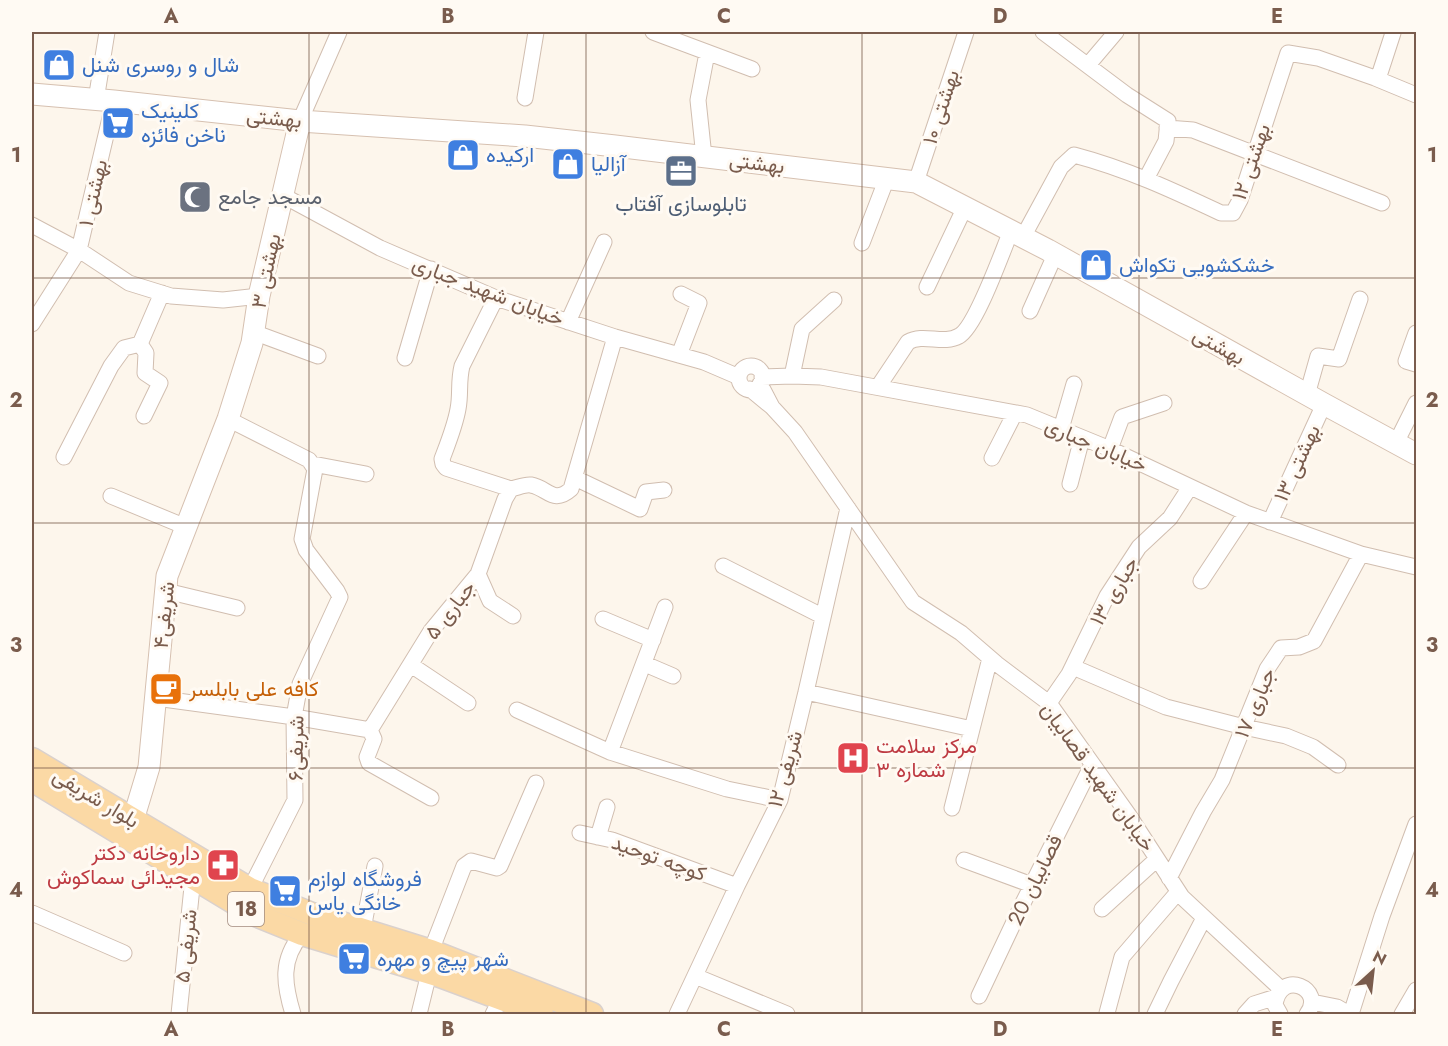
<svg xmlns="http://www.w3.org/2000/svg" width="1448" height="1046" viewBox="0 0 1448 1046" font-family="Jost,Vazirmatn,sans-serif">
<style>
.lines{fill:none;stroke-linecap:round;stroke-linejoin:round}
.street-casing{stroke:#d1beb0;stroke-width:17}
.secondary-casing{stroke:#d6c0b0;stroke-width:23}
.primary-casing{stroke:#dad1cd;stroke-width:25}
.street{stroke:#fff;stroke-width:15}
.secondary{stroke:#fff;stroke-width:21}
.primary{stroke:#fbd9a5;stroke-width:22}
.grid{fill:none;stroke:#7a5c4d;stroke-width:1.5;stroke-opacity:0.55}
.labels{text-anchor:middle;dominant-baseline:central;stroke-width:6;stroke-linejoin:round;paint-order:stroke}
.shield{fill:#fffaf3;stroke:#a28b7f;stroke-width:1.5}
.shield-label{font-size:20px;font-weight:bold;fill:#7a5c4d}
.shop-label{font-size:21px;fill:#366cbe;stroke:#fffaf3;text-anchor:start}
.street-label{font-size:21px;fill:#7a5c4d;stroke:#fffaf3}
.worship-label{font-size:21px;fill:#5b616d;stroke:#fffaf3;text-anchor:start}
.service-label{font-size:21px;fill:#4e5e75;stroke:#fffaf3}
.food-label{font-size:21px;fill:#c56008;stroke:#fffaf3;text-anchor:start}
.health-label{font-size:21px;fill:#be3a42;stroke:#fffaf3;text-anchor:start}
.neatline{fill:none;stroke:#7a5c4d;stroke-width:2}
.grid-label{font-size:20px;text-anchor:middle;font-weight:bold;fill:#7a5c4d}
</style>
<rect width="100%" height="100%" fill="#fdf6ec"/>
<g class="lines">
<defs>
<path id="street" d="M653 32 752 69
M1043 32 1127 95 1168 121 1166 141 1146 179
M1088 65 1116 32
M1378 79 1393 33
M525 98 536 32
M96 100 107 32
M300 121 339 32
M1167 128 1193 130 1382 203
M704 157 698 100 707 53
M916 182 966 32
M282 195 380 248 496 298 615 337 704 362 739 377
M32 225 79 250 129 283 171 296 223 300 259 296
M1023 237 1061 167 1074 155C1127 169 1172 190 1221 213H1233L1240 200 1288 53 1318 58 1375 78 1416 95
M862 243 887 178
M927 287 965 207
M496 298 462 366C458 382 461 394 458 409 455 426 448 443 442 459L443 464 446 468 511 489
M1030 311 1055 255
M568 322 604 242
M32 324 79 250 114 101
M253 332 318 356
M1416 333 1406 361 1416 364
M140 344 146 353 145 373 160 383 144 416
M679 355 699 303 681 294
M405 358 431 269
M739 378a12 12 0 1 1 24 0a12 12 0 1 1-24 0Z
M792 376 802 329 834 300
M762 377 792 376 821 377 1027 415 1110 449 1246 513 1361 554 1416 567
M878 387 908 342C924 333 943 345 959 336 976 327 1002 252 1011 231
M750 389 772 407 760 384
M1307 395 1318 356 1339 359 1360 299
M772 407 795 432 913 602 961 633 997 664 1049 703 1128 814 1182 897 1281 989
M228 419 309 460 315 469 302 539 306 550 337 591 340 597 300 684 294 717 295 800 250 889
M1061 429 1074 384
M1396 443 1416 403
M1110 449 1122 417 1164 403
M64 457 111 366 124 348 140 344 162 293
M992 458 1015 413
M313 464 366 474
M575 478 640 509 646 492 664 490
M1070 484 1082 438
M111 496 186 527
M1270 522 1324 404
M723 566 822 616
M478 574 490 601 513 616
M1201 581 1246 513
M166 591 237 608
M603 619 653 640
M645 664 673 676
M411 665 468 703
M1073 667 1166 707 1244 727 1286 736 1313 747 1338 765
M806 692 972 729
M156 698 294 717 370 730 431 631 478 574 505 499 511 489C517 488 525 484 531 485 548 488 553 505 571 489L615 337
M1049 703 1069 674 1107 596 1139 547 1170 518 1190 487
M517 710 610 752 727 789 780 800
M370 730 374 739 367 757 369 763 431 798
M610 752 665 607
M952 808 990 658
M580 833 612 840 737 886
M598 837 607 807
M964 860 1032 885
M1169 878 1203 812 1222 780 1267 669 1281 648 1299 647 1314 641 1361 554
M1102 909 1157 859
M32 913 124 953
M363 929 375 866
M431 951 464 866 471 861 497 868 500 866 536 783
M695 976 787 1014
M979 996 1023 903 1092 765
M1312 1002 1337 1007 1349 1014
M1107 1013 1122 957 1178 892
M179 1014 193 877
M293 1014C284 984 280 960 302 934
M419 1014 429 973
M493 1014 501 998
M677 1014 737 886 780 800 806 692 848 508
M1155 1014 1171 981 1204 918
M1245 1014 1254 1004 1276 997
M1280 1014 1275 1005C1280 968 1326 989 1307 1014
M1351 1014 1382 916 1416 824
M1402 1014 1416 990"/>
<path id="secondary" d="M32 94 114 101 300 121 525 136 615 146 916 182 1048 250 1324 404 1416 454
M133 820 149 767 167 576 228 419 252 343 259 296 300 121"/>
<path id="primary" d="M32 759 250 889 312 914 431 951 592 1014
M32 780 253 914 302 934 440 976 542 1014"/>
</defs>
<use href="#street" class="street-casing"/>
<use href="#secondary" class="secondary-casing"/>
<use href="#primary" class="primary-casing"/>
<use href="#street" class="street"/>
<use href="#secondary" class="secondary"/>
<use href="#primary" class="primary"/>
</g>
<path class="grid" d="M309 32V1014M586 32V1014M862 32V1014M1139 32V1014M32 278H1416M32 523H1416M32 768H1416"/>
<defs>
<symbol id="shop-square" viewBox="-11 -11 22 22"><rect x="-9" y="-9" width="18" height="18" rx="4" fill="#3f7fe0" stroke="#fffaf3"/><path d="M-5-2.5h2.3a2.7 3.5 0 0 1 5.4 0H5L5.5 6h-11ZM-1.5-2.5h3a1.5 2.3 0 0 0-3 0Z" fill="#fff"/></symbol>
<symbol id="supermarket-square" viewBox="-11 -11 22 22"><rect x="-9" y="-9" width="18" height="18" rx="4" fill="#3f7fe0" stroke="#fffaf3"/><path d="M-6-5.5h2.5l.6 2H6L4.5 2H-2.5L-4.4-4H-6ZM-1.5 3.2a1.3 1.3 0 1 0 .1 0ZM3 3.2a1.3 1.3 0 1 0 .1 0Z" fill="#fff"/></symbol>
<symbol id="office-square" viewBox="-11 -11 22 22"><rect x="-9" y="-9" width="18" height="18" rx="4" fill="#5c6f8a" stroke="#fffaf3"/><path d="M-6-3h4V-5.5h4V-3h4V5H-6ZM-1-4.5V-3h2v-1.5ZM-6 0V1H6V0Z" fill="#fff"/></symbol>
<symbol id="mosque-square" viewBox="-11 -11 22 22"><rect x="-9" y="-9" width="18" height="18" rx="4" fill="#6b7280" stroke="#fffaf3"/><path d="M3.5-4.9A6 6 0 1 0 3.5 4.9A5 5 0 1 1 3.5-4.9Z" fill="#fff"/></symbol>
<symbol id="cafe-square" viewBox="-11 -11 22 22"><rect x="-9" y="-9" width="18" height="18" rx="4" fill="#e8710a" stroke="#fffaf3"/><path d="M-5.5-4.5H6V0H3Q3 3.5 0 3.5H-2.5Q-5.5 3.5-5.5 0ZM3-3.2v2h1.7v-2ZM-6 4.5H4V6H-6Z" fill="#fff"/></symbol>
<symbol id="hospital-square" viewBox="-11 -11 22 22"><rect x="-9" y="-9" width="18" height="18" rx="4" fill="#e0444e" stroke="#fffaf3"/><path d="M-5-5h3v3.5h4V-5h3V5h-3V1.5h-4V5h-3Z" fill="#fff"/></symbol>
<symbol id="pharmacy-square" viewBox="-11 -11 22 22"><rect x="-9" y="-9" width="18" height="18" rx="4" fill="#e0444e" stroke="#fffaf3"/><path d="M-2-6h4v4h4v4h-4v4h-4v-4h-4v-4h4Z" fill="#fff"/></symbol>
</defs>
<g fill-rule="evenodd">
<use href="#shop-square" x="40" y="46" width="38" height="38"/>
<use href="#supermarket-square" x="99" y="104" width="38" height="38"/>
<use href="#shop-square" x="444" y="136" width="38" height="38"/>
<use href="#shop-square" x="549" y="145" width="38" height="38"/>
<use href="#office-square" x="662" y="152" width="38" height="38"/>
<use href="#mosque-square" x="176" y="178" width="38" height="38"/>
<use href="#shop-square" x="1077" y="246" width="38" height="38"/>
<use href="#cafe-square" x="147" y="670" width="38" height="38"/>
<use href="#hospital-square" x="834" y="739" width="38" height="38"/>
<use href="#pharmacy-square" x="204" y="846" width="38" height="38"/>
<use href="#supermarket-square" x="266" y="872" width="38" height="38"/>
<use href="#supermarket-square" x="335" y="940" width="38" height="38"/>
</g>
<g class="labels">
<rect class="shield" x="228" y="892" width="36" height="34" rx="4.5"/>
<g class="shield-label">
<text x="246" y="909">18</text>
</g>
<g class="shop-label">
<text x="82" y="65">شال و روسری شنل</text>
<text x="141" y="111">کلینیک<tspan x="141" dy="24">ناخن فائزه</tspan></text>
<text x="486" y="155">ارکیده</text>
<text x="591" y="164">آزالیا</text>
<text x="1119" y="265">خشکشویی تکواش</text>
<text x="308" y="879">فروشگاه لوازم<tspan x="308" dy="24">خانگی یاس</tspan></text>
<text x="377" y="959">شهر پیچ و مهره</text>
</g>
<g class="street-label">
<text transform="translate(941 107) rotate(-72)">بهشتی ۱۰</text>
<text transform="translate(274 118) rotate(6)">بهشتی</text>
<text transform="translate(1251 162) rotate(-71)">بهشتی ۱۲</text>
<text transform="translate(757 163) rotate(7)">بهشتی</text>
<text transform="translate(93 193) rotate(-77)">بهشتی ۱</text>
<text transform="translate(266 271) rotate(-78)">بهشتی ۳</text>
<text transform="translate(488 291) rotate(21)">خیابان شهید جباری</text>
<text transform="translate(1219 346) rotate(29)">بهشتی</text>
<text transform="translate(1096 445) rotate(23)">خیابان جباری</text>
<text transform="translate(1297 463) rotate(-65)">بهشتی ۱۳</text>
<text transform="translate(1114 591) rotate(-60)">جباری ۱۳</text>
<text transform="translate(450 610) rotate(-52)">جباری ۵</text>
<text transform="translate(164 615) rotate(-84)">شریفی۴</text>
<text transform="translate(1255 703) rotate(-67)">جباری ۱۷</text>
<text transform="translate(296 748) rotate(-89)">شریفی۶</text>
<text transform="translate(785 769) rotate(-74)">شریفی ۱۲</text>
<text transform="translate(1098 777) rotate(54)">خیابان شهید قصابیان</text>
<text transform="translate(96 798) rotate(31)">بلوار شریفی</text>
<text transform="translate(659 858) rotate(20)">کوچه توحید</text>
<text transform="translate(1035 880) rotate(-64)">قصابیان 20</text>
<text transform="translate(186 946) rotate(-84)">شریفی ۵</text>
</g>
<g class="worship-label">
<text x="218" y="197">مسجد جامع</text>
</g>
<g class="service-label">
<text x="681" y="204">تابلوسازی آفتاب</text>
</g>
<g class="food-label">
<text x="189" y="689">کافه علی بابلسر</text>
</g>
<g class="health-label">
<text x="876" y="746">مرکز سلامت<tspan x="876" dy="24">شماره ۳</tspan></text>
<text x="200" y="853" text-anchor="end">داروخانه دکتر<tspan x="200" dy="24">مجیدائی سماکوش</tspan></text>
</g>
</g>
<rect width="1448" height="1046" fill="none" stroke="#fffaf3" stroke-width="66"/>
<g transform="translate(1373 971) rotate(27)" stroke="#fffaf3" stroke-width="4.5" paint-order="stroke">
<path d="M0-4.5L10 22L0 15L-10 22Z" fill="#7a5c4d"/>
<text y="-9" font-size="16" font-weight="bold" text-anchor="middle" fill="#7a5c4d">N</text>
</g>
<rect x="33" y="33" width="1382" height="980" class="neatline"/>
<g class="grid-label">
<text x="171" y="23">A</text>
<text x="448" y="23">B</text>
<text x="724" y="23">C</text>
<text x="1000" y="23">D</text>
<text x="1277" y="23">E</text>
<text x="16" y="162">1</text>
<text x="1432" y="162">1</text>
<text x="16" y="407">2</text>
<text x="1432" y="407">2</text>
<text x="16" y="652">3</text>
<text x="1432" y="652">3</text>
<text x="16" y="897">4</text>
<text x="1432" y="897">4</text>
<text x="171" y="1036">A</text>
<text x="448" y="1036">B</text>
<text x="724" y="1036">C</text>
<text x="1000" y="1036">D</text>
<text x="1277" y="1036">E</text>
</g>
</svg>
